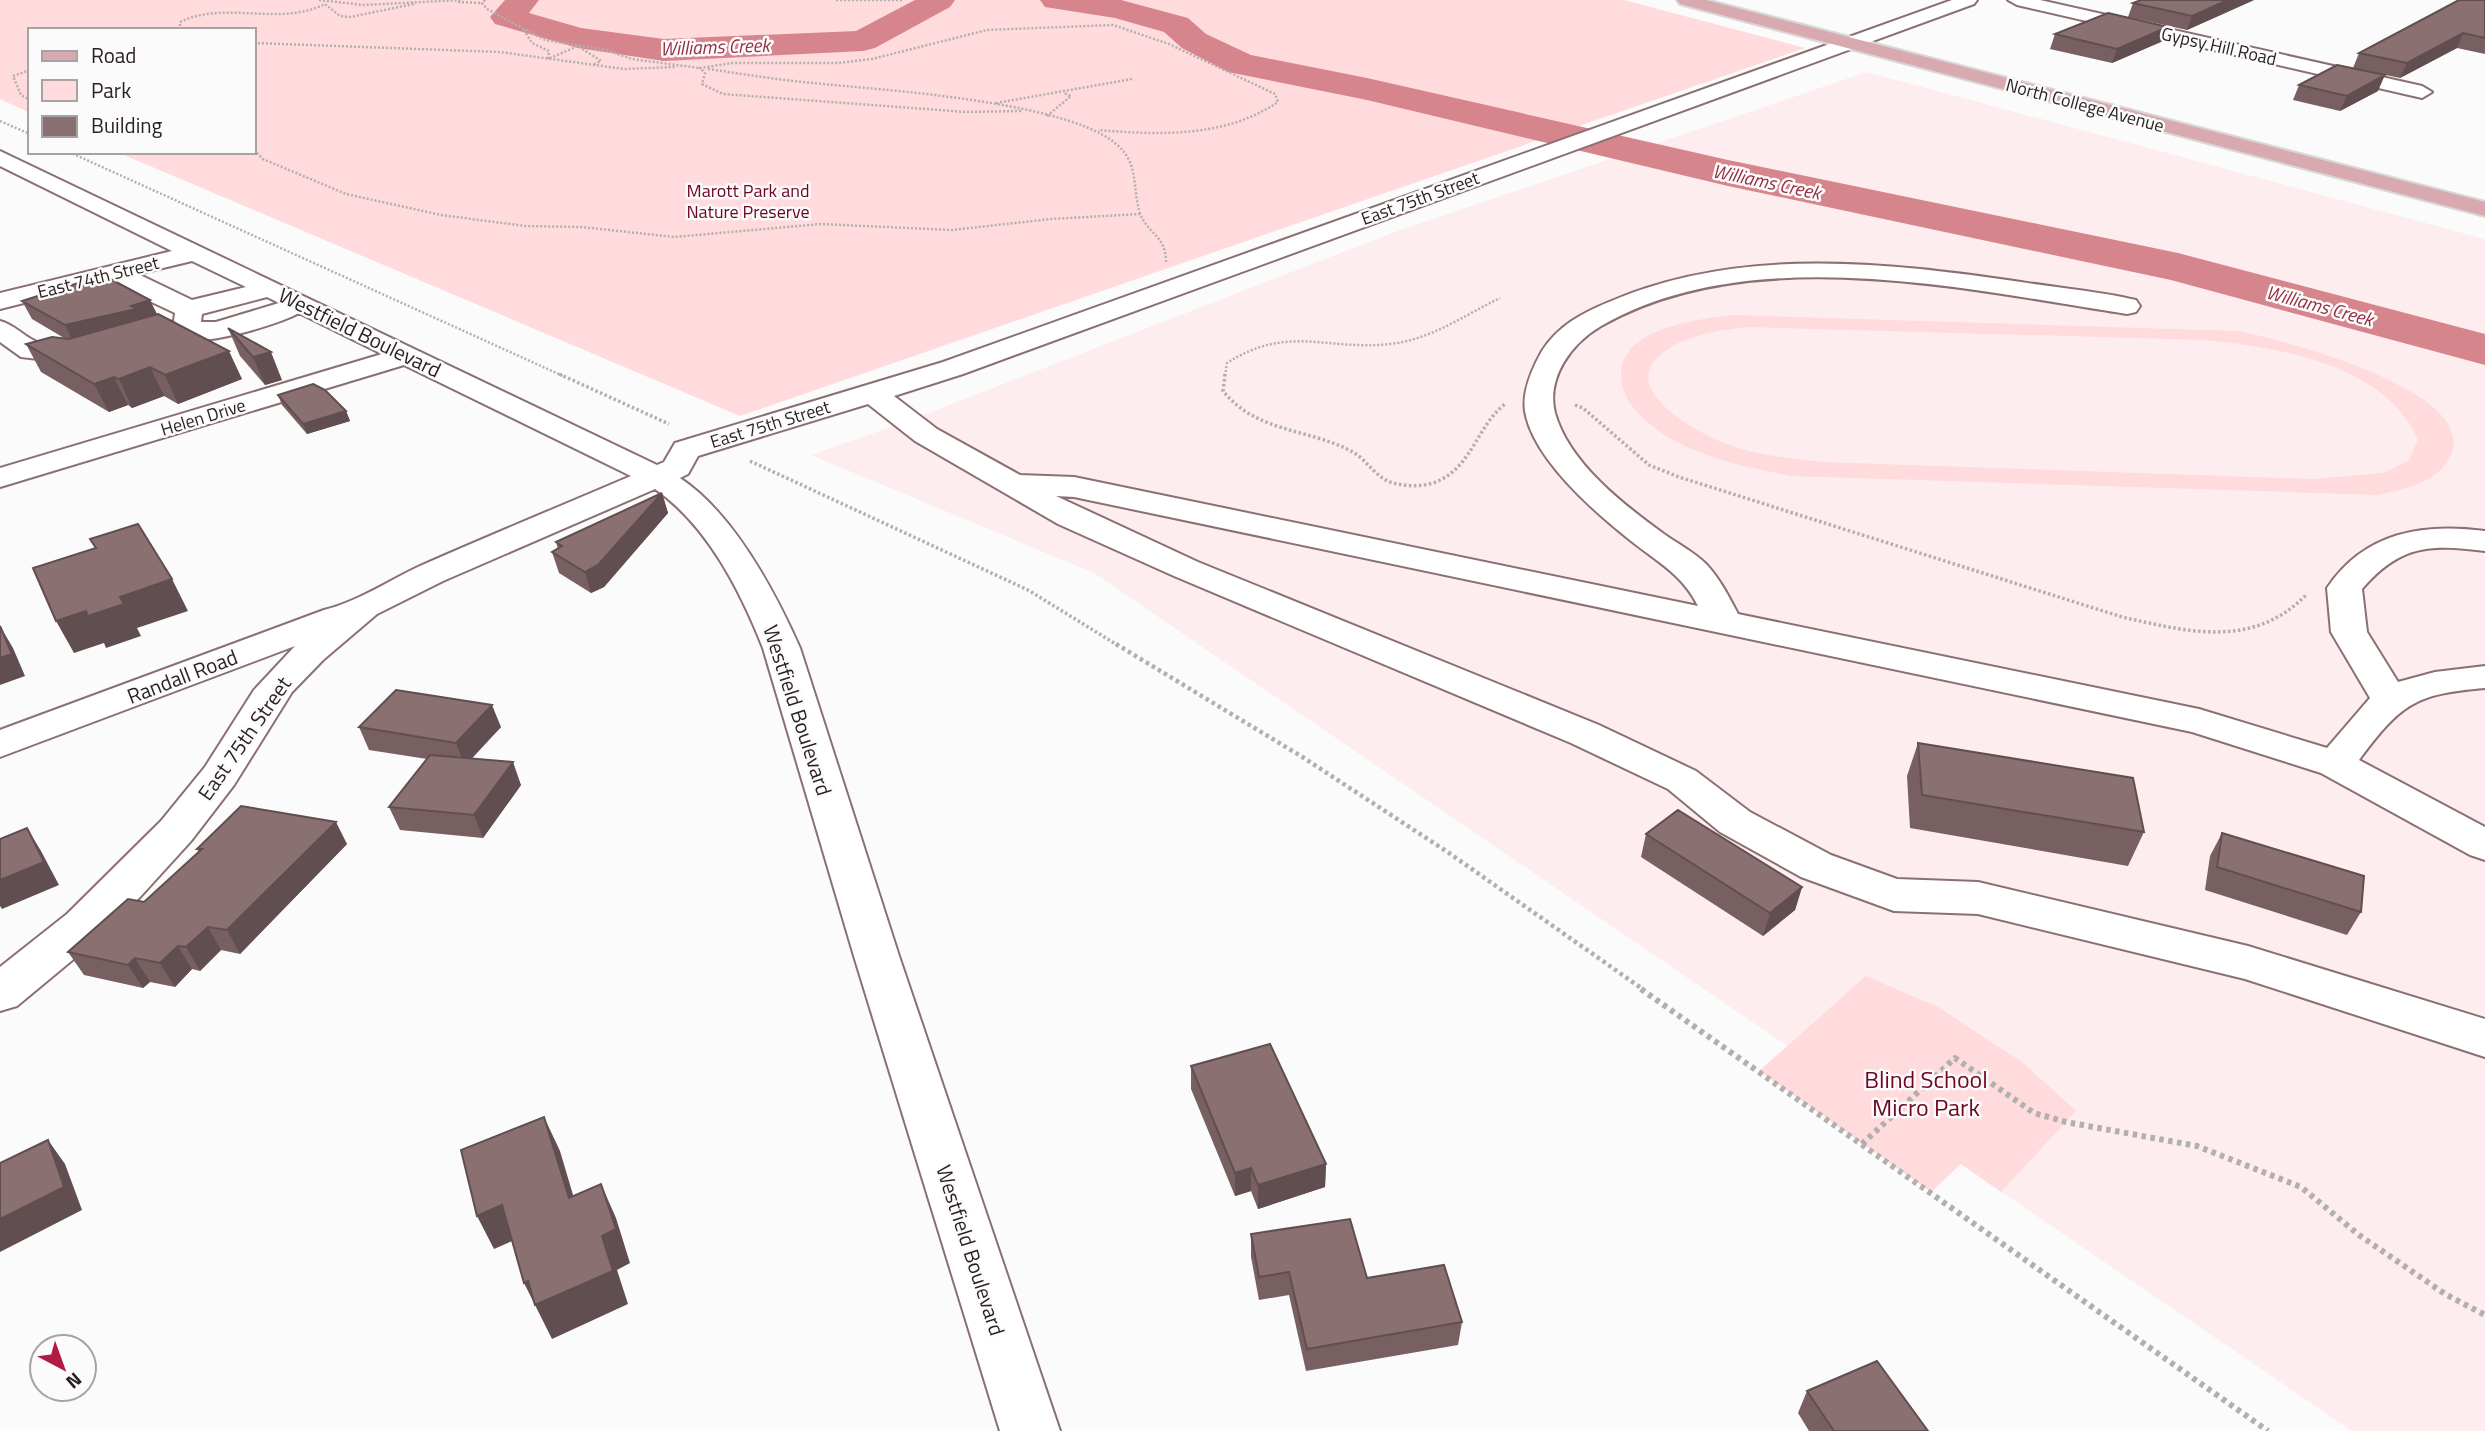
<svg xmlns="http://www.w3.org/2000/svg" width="2485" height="1431" viewBox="0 0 2485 1431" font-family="'Titillium Web',sans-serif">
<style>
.built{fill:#fdedee}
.green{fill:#ffdbde;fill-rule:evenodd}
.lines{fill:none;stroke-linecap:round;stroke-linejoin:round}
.river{fill:#d7858d;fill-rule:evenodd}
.minor-casing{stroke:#8b7072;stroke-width:4}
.major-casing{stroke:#d9d7d7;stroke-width:4}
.path-far3{stroke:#b2afaf;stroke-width:2.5;stroke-dasharray:2 2;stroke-linecap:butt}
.path-far2{stroke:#b2afaf;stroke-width:3.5;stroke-dasharray:2.5 2.5;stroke-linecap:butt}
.path-far1{stroke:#b2afaf;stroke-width:4.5;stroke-dasharray:3.5 3.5;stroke-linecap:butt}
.path{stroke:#b2afaf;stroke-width:6;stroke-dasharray:4.5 4.5;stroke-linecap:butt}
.minor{fill:#fff;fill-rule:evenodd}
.major{fill:#d8a9ae;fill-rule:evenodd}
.wall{fill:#786062}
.shaded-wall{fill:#614e50}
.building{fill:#8b7072;stroke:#614e50;stroke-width:2}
.labels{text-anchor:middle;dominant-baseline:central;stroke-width:5;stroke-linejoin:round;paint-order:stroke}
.far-street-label{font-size:18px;fill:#2a1f20;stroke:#fbfbfb}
.far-park-label{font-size:18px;fill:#6d0625;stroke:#fbfbfb}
.far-water-label{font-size:19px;font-style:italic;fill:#922f42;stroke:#fbfbfb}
.street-label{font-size:21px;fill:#2a1f20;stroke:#fbfbfb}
.near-park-label{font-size:24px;fill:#6d0625;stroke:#fbfbfb}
</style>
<rect width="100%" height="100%" fill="#fbfbfb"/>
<path class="built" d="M1867 72 2485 239V1431H2352L1094 573 811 455 908 421 1392 233Z"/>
<path class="green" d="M0 0H1624L1805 48 740 416 117 152H254V30H30V113L0 99Z
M1733 315 2238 331C2279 339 2484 391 2450 457 2437 483 2405 489 2378 495L1792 476C1745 467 1689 456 1651 425 1636 413 1622 397 1621 377 1619 328 1698 319 1733 315ZM1747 327 2206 340C2280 348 2384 364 2418 439L2409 460 2384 473 2312 479 1822 462C1790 458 1758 456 1727 444 1702 435 1622 393 1657 358 1680 335 1717 331 1747 327Z
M1866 976 1938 1007 2022 1062 2076 1111 2001 1192 1961 1164 1931 1192 1759 1071Z"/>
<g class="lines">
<path class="river" d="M505 0H539L529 13 581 28 664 39 856 31 915 0H955L950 7 875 48 863 51 664 61 578 48 495 24 490 17Z
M1040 0H1121L1188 18 1206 34 1251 55 1367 78 1728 160 2178 253 2485 334V365L2171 280 1728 186 1367 100 1228 72 1182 48 1164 32 1115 18 1045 7Z"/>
<defs>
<path id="minor" d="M1952 0H1977L1974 4 963 374 894 396 937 429 1020 475 1074 477 1698 606C1683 576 1661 564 1635 544 1598 515 1533 460 1525 411 1522 391 1532 369 1542 351 1558 326 1582 313 1609 302 1739 246 1885 262 2021 282 2059 288 2099 291 2136 300L2140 306 2136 312 2127 314C1965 289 1751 240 1601 326 1572 343 1546 377 1555 413 1569 463 1624 505 1664 534 1678 544 1694 552 1707 565 1720 579 1729 597 1738 614L2199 709 2327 748 2370 698 2331 632 2327 588C2365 532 2422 523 2485 531V551C2429 544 2400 545 2362 589L2367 632 2398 682 2435 672 2485 666V688C2414 694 2401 704 2359 760L2485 827V860L2470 855 2321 773 2192 732 1074 497 1056 496 1198 562 1599 725 1696 771 1750 812 1831 855 1897 879 1978 882 2248 946 2485 1019V1057L2245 979 1978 914 1894 911 1801 877 1720 832 1668 789 1571 743 1174 576 1058 524 915 441 868 404 698 456 688 474 680 478C734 514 774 590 800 648L899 956 1060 1431H1000L854 956 763 648C740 590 707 525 655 489L443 581 377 614 323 660 292 692 234 785 191 841 140 897 99 938 17 1006 0 1011V967L67 914 161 821 205 767 254 690 295 646 0 757V730L324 610C357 602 388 581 420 566 490 535 561 506 631 476L404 365 0 487V468L382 354 299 313C282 323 194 351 182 335L82 364 21 357 0 342V321C15 325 23 336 37 342 73 359 137 331 174 321L175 313 126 290 115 280 0 309V293L172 251 0 166V151L657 465 664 462 675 443 943 362ZM192 261 246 287 192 300 138 274ZM267 297 279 303 216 322H201L202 314Z
M2008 0H2040L2422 86 2432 92 2422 98 2017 5Z"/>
<path id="major" d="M1677 0H1706L2485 202V216L1680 4Z"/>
</defs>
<use href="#minor" class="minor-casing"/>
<use href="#major" class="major-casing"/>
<path class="path-far3" d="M319 0 364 5 462 0
M485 0 482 3 487 9 545 40 606 50 632 59 699 68
M836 0H903
M458 2 482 3
M180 30V22C225 0 280 27 325 4L340 16 350 17 414 4
M524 30 532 43 549 51 548 59 578 46 601 61 593 65
M254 43 500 52 624 69 675 67
M708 69C743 74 778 80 813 83 878 90 1086 101 1124 152 1138 170 1133 193 1140 213 1147 234 1166 235 1166 262
M30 70 13 76 21 95 30 100
M996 103 1132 79
M1021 111 966 112 723 94 702 84 705 73 700 68 732 63H838L872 59 987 30 1113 25 1169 44 1275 94 1278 102C1225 138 1159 135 1098 130
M1047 116 1071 96 1064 93
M0 121 30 134
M254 150 263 159 346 194 441 215 525 226 582 227 674 237 821 224 952 230 1051 219 1140 214
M69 152 563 376
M1225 376 1227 363C1288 324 1326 351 1390 344 1430 340 1465 315 1500 298"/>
<path class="path-far2" d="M559 374 669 424
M1225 374 1223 391C1257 433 1307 428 1351 451 1367 459 1375 478 1393 483 1408 487 1427 487 1440 480 1472 465 1478 425 1505 404
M1575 405 1583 408 1649 465 1679 477 2122 617C2188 632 2253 649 2306 595
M750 461 1028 590 1119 646"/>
<path class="path-far1" d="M1116 644 1304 758 1449 853 1644 990"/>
<path class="path" d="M1641 989 2268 1431
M1862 1144 1955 1058 2034 1113 2066 1122 2197 1146 2301 1187 2359 1235 2445 1294 2485 1315"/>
<use href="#minor" class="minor"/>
<use href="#major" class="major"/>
</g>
<path class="wall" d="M2254 0 2187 30 2128 17 2133 3Z
M2485 0V54L2457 48 2400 78 2353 68 2359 53Z
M2168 27 2163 41 2112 63 2050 49 2055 34Z
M2299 85 2378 91 2340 111 2293 100Z
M22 301 157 314 242 379 178 404 164 396 132 408 128 405 109 412 41 372 26 344 64 338 32 319Z
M228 328 282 380 265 385 240 356Z
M278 395 346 411 350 421 307 434 282 405Z
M662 493 668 513 604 587 591 593 559 573 552 552 558 549 556 542Z
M359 727H501L471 758 521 785 483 838 400 830 389 807 427 759 369 750Z
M1918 743 2144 832 2128 866 1910 828 1907 776Z
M2222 833 2361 912 2347 935 2205 890 2210 856Z
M1646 834 1802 887 1795 910 1763 936 1641 857Z
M347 844 240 954 221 950 200 971 192 969 175 987 150 982 143 988 84 975 68 952 144 902 199 852 197 849Z
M1191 1066 1326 1164 1325 1187 1258 1209 1251 1191 1235 1196 1191 1089Z
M1251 1234 1367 1278 1462 1322 1458 1345 1306 1371 1289 1295 1259 1300 1251 1257Z
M1807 1391 1928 1431H1809L1798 1413Z"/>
<path class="shaded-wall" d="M2228 0H2254L2187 30 2192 16Z
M2168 27 2163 41 2112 63 2117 49Z
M2463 33 2457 48 2400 78 2407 63Z
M2385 75 2378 91 2340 111 2347 96Z
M150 300 159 318 74 344 65 325Z
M229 351 242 379 178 404 165 375Z
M271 352 282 380 265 385 253 357Z
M150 367 164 396 132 408 119 379Z
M114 377 128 405 109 412 94 384Z
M346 411 350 421 307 434 303 424Z
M662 493 668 513 604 587 591 593 585 572Z
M172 579 188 611 137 628 141 636 106 648 104 643 74 653 56 621 86 611 120 597Z
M0 626 13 648 25 676 0 685Z
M492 705 501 727 465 766 456 743Z
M513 762 521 785 483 838 474 815Z
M336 822 347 844 240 954 227 930Z
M27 828 41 851 59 885 2 909 0 906V880Z
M1802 887 1795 910 1763 936 1770 913Z
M208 927 221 950 200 971 186 947Z
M178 946 192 969 175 987 160 963Z
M135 958 150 982 143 988 128 965Z
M544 1117 560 1151 584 1232 569 1198Z
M48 1140 65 1164 82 1210 0 1252V1219Z
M1326 1164 1325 1187 1258 1209V1185Z
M1251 1168V1191L1235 1196V1173Z
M601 1184 616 1218 630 1263 617 1270 628 1304 552 1339 524 1283 602 1236Z
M502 1205 519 1238 494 1249 477 1216Z"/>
<path class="building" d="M2141 0H2228L2192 16 2133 3Z
M2459 0H2485V38L2463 33 2407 63 2359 53Z
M2108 13 2168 27 2117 49 2055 34Z
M2337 65 2385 75 2347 96 2299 85Z
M103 275 150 300 131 306 136 309 65 325 22 301Z
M158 314 229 351 165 375 150 367 119 379 114 377 94 384 26 344 52 337 69 339Z
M228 328 271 352 253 357Z
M313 384 325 390 346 411 303 424 278 395Z
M662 493 598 565 585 572 552 552 562 546 556 542Z
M138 524 172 579 120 597 124 604 88 616 86 611 56 621 33 568 96 548 90 539Z
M0 626 12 654 0 658Z
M396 690 492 705 456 743 359 727Z
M1918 743 2133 778 2144 832 1922 795Z
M430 755 513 762 474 815 389 807Z
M241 806 336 822 227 930 208 927 186 947 178 946 160 963 135 958 128 965 68 952 128 899 144 902 202 849H197Z
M1678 810 1802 887 1770 913 1646 834Z
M27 828 44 862 0 880V839Z
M2222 833 2364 876 2361 912 2217 867Z
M1270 1044 1326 1164 1258 1185 1251 1168 1235 1173 1191 1066Z
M544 1117 569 1198 601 1184 616 1229 602 1236 613 1271 535 1305 528 1281 524 1283 502 1205 477 1216 461 1150Z
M48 1140 64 1187 0 1219V1163Z
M1350 1219 1367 1278 1444 1265 1462 1322 1307 1349 1289 1272 1259 1277 1251 1234Z
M1877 1361 1928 1431H1834L1807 1391Z"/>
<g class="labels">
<g class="far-street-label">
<text transform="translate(2219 46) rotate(13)">Gypsy Hill Road</text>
<text transform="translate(2085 105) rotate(15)">North College Avenue</text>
<text transform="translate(1420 198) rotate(-20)">East 75th Street</text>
<text transform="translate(98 277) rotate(-14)">East 74th Street</text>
<text transform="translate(203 417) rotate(-17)">Helen Drive</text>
<text transform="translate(770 424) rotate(-17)">East 75th Street</text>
</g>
<g class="far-park-label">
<text x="748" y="190">Marott Park and<tspan x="748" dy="21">Nature Preserve</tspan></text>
</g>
<g class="far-water-label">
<text transform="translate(715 46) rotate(-2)">Williams Creek</text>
<text transform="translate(1767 181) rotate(12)">Williams Creek</text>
<text transform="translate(2320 305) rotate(15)">Williams Creek</text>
</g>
<g class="street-label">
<text transform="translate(360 332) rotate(26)">Westfield Boulevard</text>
<text transform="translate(182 676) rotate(-21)">Randall Road</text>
<text transform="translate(798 710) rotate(72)">Westfield Boulevard</text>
<text transform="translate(244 738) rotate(-55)">East 75th Street</text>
<text transform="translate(971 1250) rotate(72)">Westfield Boulevard</text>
</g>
<g class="near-park-label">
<text x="1926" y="1079">Blind School<tspan x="1926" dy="28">Micro Park</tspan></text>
</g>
</g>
<rect x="28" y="28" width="228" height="126" fill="#fbfbfb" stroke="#a7a3a3" stroke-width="2"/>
<rect x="42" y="51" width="35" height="10" fill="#d8a9ae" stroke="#a7a3a3" stroke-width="2"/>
<text x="91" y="63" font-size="21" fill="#2a1f20">Road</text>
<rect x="42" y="80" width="35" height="21" fill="#ffdbde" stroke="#a7a3a3" stroke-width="2"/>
<text x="91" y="98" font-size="21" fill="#2a1f20">Park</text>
<rect x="42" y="116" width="35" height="21" fill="#8b7072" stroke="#a7a3a3" stroke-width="2"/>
<text x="91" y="133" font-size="21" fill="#2a1f20">Building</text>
<g transform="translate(63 1368) rotate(139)"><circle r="33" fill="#fbfbfb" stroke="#a7a3a3" stroke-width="2"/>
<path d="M0-5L12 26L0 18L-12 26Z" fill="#af1b43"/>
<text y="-10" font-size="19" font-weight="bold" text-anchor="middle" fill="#2a1f20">N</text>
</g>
</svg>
